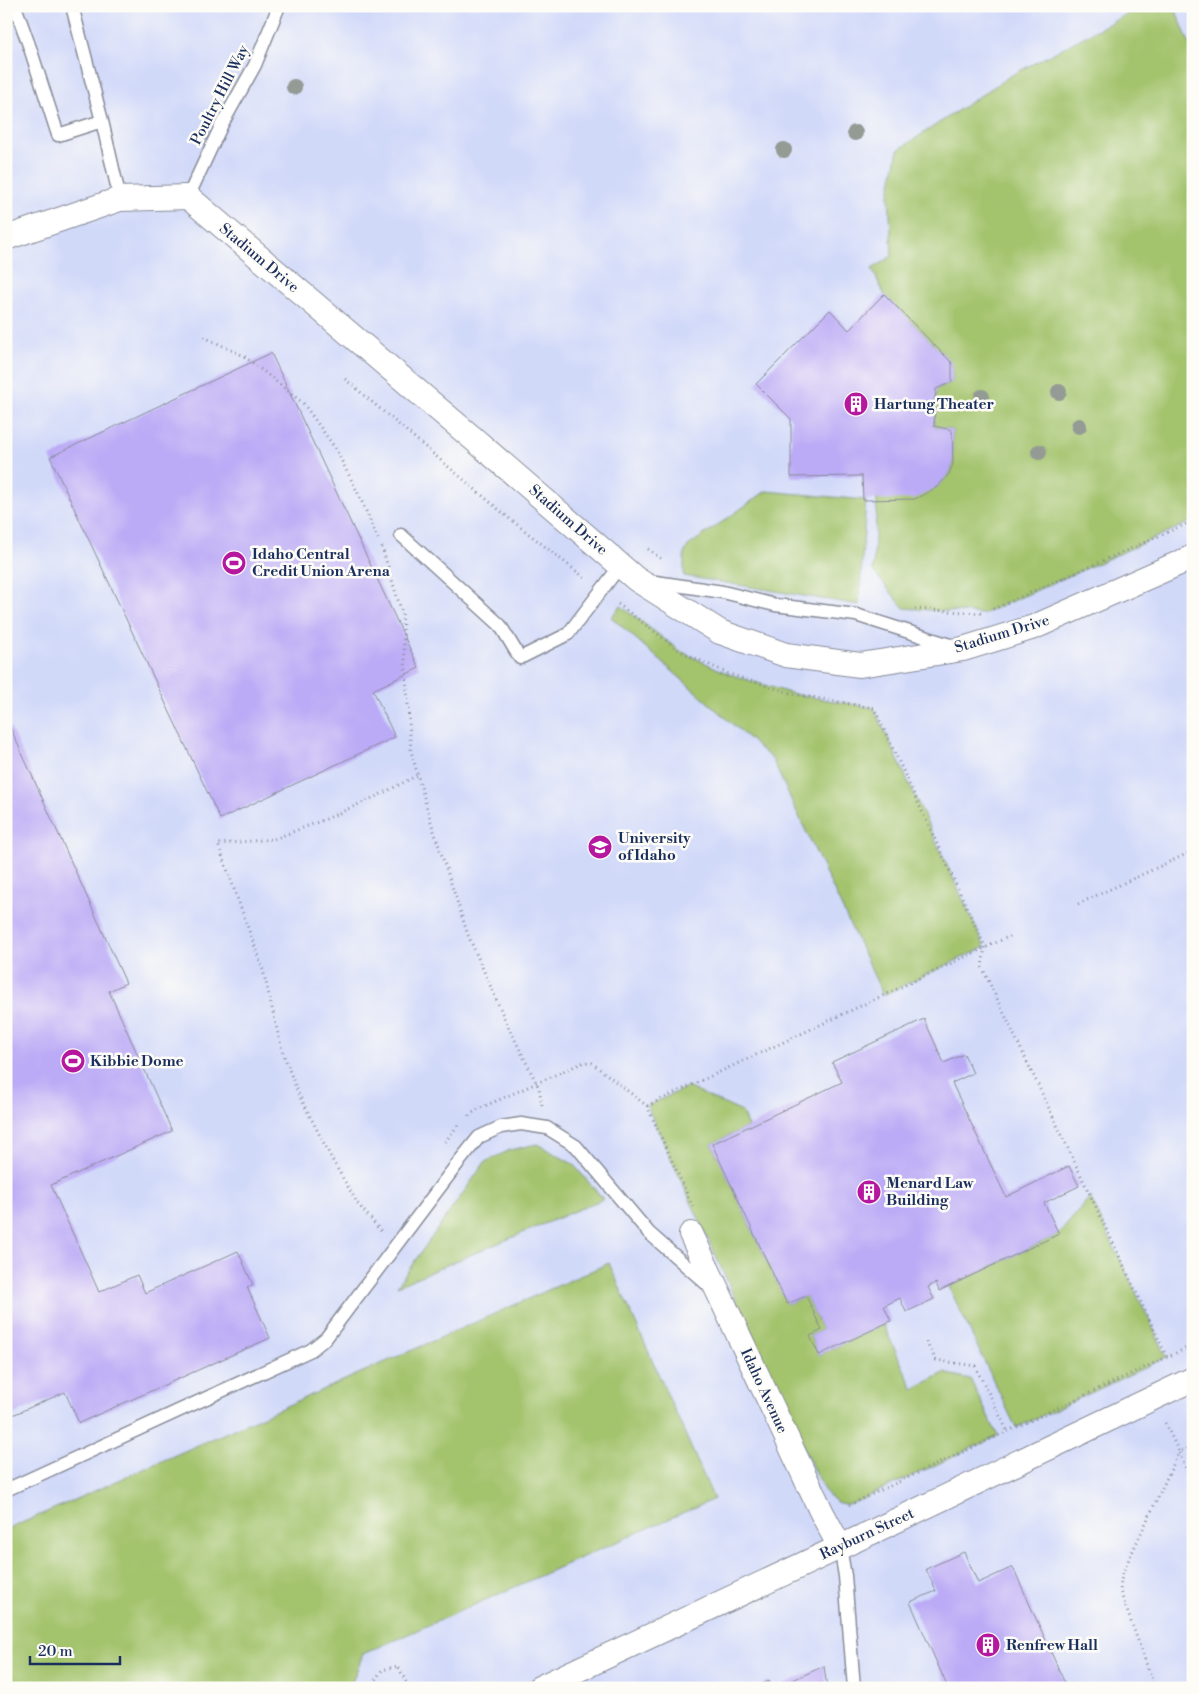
<svg xmlns="http://www.w3.org/2000/svg" width="1199" height="1694" viewBox="0 0 1199 1694" font-family="'Libre Bodoni',serif">
<style>
.built{fill:#d1d9f9}
.green{fill:#a3c36c;stroke:#5f7965}
.building{fill:#bbaaf6}
.lines{fill:none;stroke-linecap:round;stroke-linejoin:round}
.lane-casing{stroke:#888c99;stroke-width:15}
.street-casing{stroke:#888c99;stroke-width:26}
.path{stroke:#888c99;stroke-width:3;stroke-dasharray:1 4;stroke-linecap:butt}
.lane{stroke:#fff;stroke-width:12}
.street{stroke:#fff;stroke-width:24}
.tree{fill:#949b95}
.labels{text-anchor:middle;dominant-baseline:central;stroke-width:5;stroke-linejoin:round;paint-order:stroke}
.street-label{font-size:15px;fill:#1b2f5e;stroke:#fdfcf7}
.poi-label{font-size:15px;font-weight:bold;fill:#1b2f5e;stroke:#fdfcf7;text-anchor:start}
</style>
<rect width="100%" height="100%" fill="#fdfcf7"/>
<filter id="ink" filterUnits="userSpaceOnUse"><feTurbulence type="fractalNoise" baseFrequency=".02" numOctaves="2"/><feDisplacementMap in="SourceGraphic" scale="10" xChannelSelector="R" yChannelSelector="G"/><feConvolveMatrix kernelMatrix="1 2 1 2 8 2 1 2 1" color-interpolation-filters="sRGB"/></filter>
<filter id="wash" filterUnits="userSpaceOnUse"><feTurbulence type="fractalNoise" baseFrequency=".0096" numOctaves="4" result="noise"/><feDisplacementMap in="SourceGraphic" scale="20" xChannelSelector="R" yChannelSelector="G"/><feGaussianBlur stdDeviation="1.12" result="paint"/><feColorMatrix in="noise" values="0 0 0 0 0 0 0 0 0 0 0 0 0 0 0 0 0 1.4 0 .05"/><feComposite in="paint" operator="in"/></filter>
<g filter="url(#wash)">
<rect width="100%" height="100%" fill="#f5e9d4"/>
<path class="built" d="M6 6H1193V1688H6Z"/>
<path class="green" d="M1142 6H1174L1193 52V521L983 614 904 608 873 571 877 499 937 487 949 474 953 464 952 430 934 426 936 389 952 382V363L884 294 872 269 892 256 889 194 898 150 1010 76Z
M766 491 866 500 859 605 684 576V554L688 546Z
M621 606 680 651 729 674 793 694 874 708 985 947 883 995 772 759 611 617Z
M687 1087 742 1112 748 1127 712 1144 787 1304 806 1296 822 1330 810 1336 819 1355 883 1324 913 1389 944 1373 970 1379 998 1436 849 1505 835 1502 824 1490 817 1477 647 1106Z
M537 1144 573 1164 603 1199 397 1286 485 1162 510 1150Z
M1090 1197 1167 1357 1016 1428 949 1287 1059 1234Z
M609 1263 714 1499 363 1654 350 1688H11L6 1677V1530Z"/>
<g id="blocks">
<path class="building" d="M884 294 952 363V382L936 389 934 426 952 430 953 464 949 474 937 487 915 499 863 500 862 476 791 477V419L756 384 830 310 849 330Z
M271 353 419 668 373 690 395 737 220 819 50 457Z
M6 718 126 983 109 991 172 1131 51 1185 99 1292 137 1275 145 1293 238 1251 253 1285 247 1287 270 1338 79 1423 65 1392 6 1418Z
M924 1019 944 1063 964 1054 973 1073 952 1083 1006 1197 1069 1166 1079 1186 1044 1203 1059 1234 939 1291 936 1283 928 1287 934 1299 906 1312 900 1298 884 1306 891 1321 819 1355 810 1336 822 1330 806 1296 787 1304 712 1144 842 1082 832 1062Z
M964 1552 978 1583 1013 1567 1067 1688H948L910 1602 936 1591 926 1569Z
M824 1666 827 1688H775Z
M769 1681 772 1688H754Z"/>
</g>
</g>
<g filter="url(#ink)">
<use href="#blocks" fill-opacity="0" stroke="#888c99" stroke-width="1"/>
<g class="lines">
<defs>
<path id="lane" d="M15 6 30 48 58 135 102 121
M72 6 102 121 120 199
M188 197 222 124 255 65 279 6
M401 535 500 625 520 658 568 634 620 566
M649 581 723 592 775 605 856 615 953 646
M6 1490 311 1350 326 1338 458 1163 479 1137 501 1127 521 1124 547 1128 576 1146 649 1233 709 1286
M840 1547 845 1576 854 1688"/>
<path id="street" d="M6 238 120 199 188 197 476 441 636 579 720 632 786 655 860 665 963 649 1034 627 1193 557
M691 1234 821 1511 840 1547
M539 1688 870 1533 1193 1379"/>
</defs>
<use href="#lane" class="lane-casing"/>
<use href="#street" class="street-casing"/>
<path class="path" d="M204 337 244 356 303 403 335 448 359 495 378 539
M345 379 510 519 585 578
M382 547 402 613 411 751 430 819 468 935 507 1024 539 1088 542 1105
M648 549 664 561
M618 604 680 651 729 674 793 694 874 708 985 947 982 967 1167 1357
M915 609 981 613
M993 609 1193 521
M1078 904 1193 851
M647 1106 1012 935
M469 1116 476 1110 584 1062 592 1063 647 1106 693 1207
M445 1142 458 1125
M381 1231 358 1204 334 1163 297 1091 282 1050 263 970 218 844 274 839 326 819 381 794 418 775
M926 1342 936 1360 975 1366 1008 1432
M1165 1423 1179 1452 1193 1445
M1179 1453 1193 1483
M849 1505 1193 1345
M370 1688 382 1670 398 1666 409 1688
M1155 1688 1120 1591 1122 1574 1179 1452"/>
<use href="#lane" class="lane"/>
<use href="#street" class="street"/>
</g>
<g class="tree">
<circle cx="294" cy="87" r="8"/>
<circle cx="855" cy="133" r="8"/>
<circle cx="784" cy="150" r="8"/>
<circle cx="1059" cy="392" r="8"/>
<circle cx="982" cy="397" r="8"/>
<circle cx="1079" cy="426" r="8"/>
<circle cx="1039" cy="452" r="8"/>
</g>
</g>
<defs>
<symbol id="building-disc" viewBox="-11 -11 22 22"><circle r="9.5" fill="#b5179e" stroke="#fdfcf7"/><path d="M-4-6H4V6H1V3H-1V6H-4ZM-2.5-4.3h1.7v1.8h-1.7ZM.8-4.3h1.7v1.8H.8ZM-2.5-1h1.7V.8h-1.7ZM.8-1h1.7V.8H.8Z" fill="#fff"/></symbol>
<symbol id="stadium-disc" viewBox="-11 -11 22 22"><circle r="9.5" fill="#b5179e" stroke="#fdfcf7"/><path d="M0-5a6.5 5 0 1 0 0 10a6.5 5 0 1 0 0-10ZM-3.5-1.8h7v3.6h-7Z" fill="#fff"/></symbol>
<symbol id="university-disc" viewBox="-11 -11 22 22"><circle r="9.5" fill="#b5179e" stroke="#fdfcf7"/><path d="M0-5L7-2L0 1L-7-2ZM-4 1L0 2.5L4 1V4Q0 6-4 4Z" fill="#fff"/></symbol>
</defs>
<g fill-rule="evenodd">
<use href="#building-disc" x="842" y="390" width="28" height="28"/>
<use href="#stadium-disc" x="220" y="549" width="28" height="28"/>
<use href="#university-disc" x="586" y="833" width="28" height="28"/>
<use href="#stadium-disc" x="59" y="1047" width="28" height="28"/>
<use href="#building-disc" x="855" y="1178" width="28" height="28"/>
<use href="#building-disc" x="974" y="1631" width="28" height="28"/>
</g>
<g class="labels">
<g class="street-label">
<text transform="translate(220 95) rotate(-63)">Poultry Hill Way</text>
<text transform="translate(259 258) rotate(40)">Stadium Drive</text>
<text transform="translate(568 520) rotate(41)">Stadium Drive</text>
<text transform="translate(1002 634) rotate(-17)">Stadium Drive</text>
<text transform="translate(764 1391) rotate(65)">Idaho Avenue</text>
<text transform="translate(867 1534) rotate(-25)">Rayburn Street</text>
</g>
<g class="poi-label">
<text x="874" y="404">Hartung Theater</text>
<text x="252" y="554">Idaho Central<tspan x="252" dy="17">Credit Union Arena</tspan></text>
<text x="618" y="838">University<tspan x="618" dy="17">of Idaho</tspan></text>
<text x="90" y="1061">Kibbie Dome</text>
<text x="886" y="1183">Menard Law<tspan x="886" dy="17">Building</tspan></text>
<text x="1006" y="1645">Renfrew Hall</text>
</g>
</g>
<rect width="1199" height="1694" fill="none" stroke="#fdfcf7" stroke-width="25"/>
<path d="M30 1656v8h90v-8" fill="none" stroke="#1b2f5e" stroke-width="2.5"/>
<text x="38" y="1656" font-size="15" fill="#1b2f5e" stroke="#fdfcf7" stroke-width="4" paint-order="stroke">20 m</text>
</svg>
